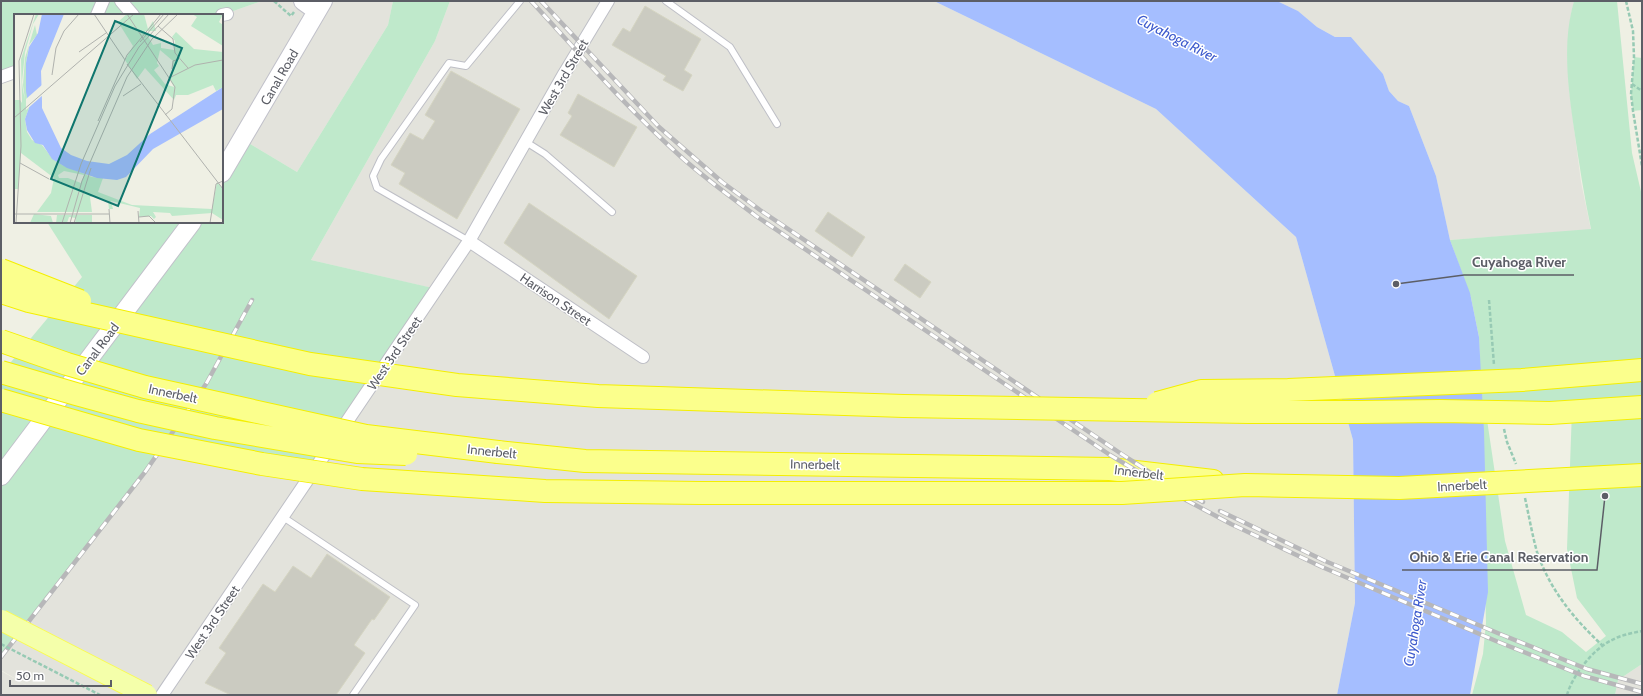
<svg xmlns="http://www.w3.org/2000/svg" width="1643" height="696" viewBox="0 0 1643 696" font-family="Cabin,sans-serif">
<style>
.industrial{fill:#e3e3dc}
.green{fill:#bfe9cb;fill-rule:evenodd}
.water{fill:#a5beff}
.building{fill:#cbcbc1;stroke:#d5d5c2}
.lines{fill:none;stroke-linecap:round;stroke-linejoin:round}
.lane-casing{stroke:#bebfc6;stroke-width:8}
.street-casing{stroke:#bebfc6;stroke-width:14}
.secondary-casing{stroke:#c1c1ca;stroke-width:20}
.highway-casing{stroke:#f4ef00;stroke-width:24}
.path{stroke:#97cab4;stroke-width:2.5;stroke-dasharray:4 2;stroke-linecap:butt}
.lane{stroke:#fff;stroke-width:6}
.street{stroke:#fff;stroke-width:12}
.secondary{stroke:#fff;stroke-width:18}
.highway{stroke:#fbff8c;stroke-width:22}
.rail-casing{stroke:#b7b7b9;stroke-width:4.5}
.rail{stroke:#fff;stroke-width:3;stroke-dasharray:9;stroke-linecap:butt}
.primary-bridge-casing{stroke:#fafc51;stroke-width:22;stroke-linecap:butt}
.highway-bridge-casing{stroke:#f4ef00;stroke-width:24;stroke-linecap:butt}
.path-bridge{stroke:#97cab4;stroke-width:2.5;stroke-dasharray:4 2;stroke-linecap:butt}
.primary-bridge{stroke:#f4ffaa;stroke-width:20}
.highway-bridge{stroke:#fbff8c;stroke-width:22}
.labels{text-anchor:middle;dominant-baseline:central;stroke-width:3;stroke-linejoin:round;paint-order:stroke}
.street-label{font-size:13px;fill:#5c5e66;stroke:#fff}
.water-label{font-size:14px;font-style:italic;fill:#3d5acd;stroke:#fff}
.inset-road{fill:none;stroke:#b0b2ae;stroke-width:1}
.view{fill:#0f766e;fill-opacity:0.15;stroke:#0f766e;stroke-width:2}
.inset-edge{fill:none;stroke:#5c5e66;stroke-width:2}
.leader{fill:none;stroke:#5c5e66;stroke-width:1.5}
.callout-dot{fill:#5c5e66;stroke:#fff;stroke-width:1.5}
.callout-label{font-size:14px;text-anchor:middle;font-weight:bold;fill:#5c5e66;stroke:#fff;stroke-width:3;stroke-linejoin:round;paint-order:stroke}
</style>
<rect width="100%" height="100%" fill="#eff0e4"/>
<path class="industrial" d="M262 1H393L388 25 297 172 242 139 222 173V15Z
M450 1H934L1156 109 1296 237 1353 440 1355 603 1337 695H1V671L26 685 1 670V657L145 472 163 446 436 289 311 260 435 41Z
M1277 1H1574L1571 14 1567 51 1569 89 1581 182 1591 230 1450 240 1436 176 1409 106 1398 101 1389 91 1383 74 1351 37H1335L1317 27 1298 11Z
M1642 664V695H1615L1618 680Z"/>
<path class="green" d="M1 1H262L222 15H15V72L1 77Z
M393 1H450L435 41 311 260 437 289 314 471 163 446 145 472 1 657V374L82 277 47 222H222V173L242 139 297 172 388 25Z
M1574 1H1617L1632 153 1642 196V255L1641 257 1642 259V664L1618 680 1615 695H1472L1483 654 1486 623 1479 337 1471 298 1450 240 1591 229C1584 196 1579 163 1574 129 1568 87 1562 43 1574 1ZM1572 410 1567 549 1577 598 1606 636 1586 652 1562 632 1526 615 1505 541 1486 413Z
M1634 57 1642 58V110L1633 111 1631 94Z"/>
<path class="water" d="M934 1H1277L1298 11 1317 27 1335 37H1351L1383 74 1389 91 1398 101 1409 106 1436 176 1450 240 1470 293 1479 337 1484 431 1488 592 1470 695H1337L1355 603 1353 440 1296 237 1156 109Z"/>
<path class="building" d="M645 6 701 39 684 70 692 75 683 91 663 80 666 76 612 45 623 28 630 32Z
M451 71 520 109 457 219 399 184 405 173 391 165 410 133 423 140 435 121 425 115Z
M578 94 637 127 614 167 560 135 572 116 568 113Z
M529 203 637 276 609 319 504 243Z
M828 212 865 237 852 257 815 231Z
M905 264 931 282 920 298 894 280Z
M327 554 390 597 374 620 372 619 354 645 365 653 336 695H231L205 683 226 653 219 648 263 584 275 592 293 566 311 578Z"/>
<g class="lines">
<defs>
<path id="lane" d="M666 1 730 47 777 124
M526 142 545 154 612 212
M469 241 377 188 373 176 381 159 449 63 466 66 520 1
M283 517 415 605 353 695"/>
<path id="street" d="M121 1 133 15
M97 15 103 1
M222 15 227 14
M1 77 15 72
M469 241 643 357
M162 695 469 241 564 74 608 1"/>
<path id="secondary" d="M303 1 317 11
M222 173 323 1
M1 476 192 222"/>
<path id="highway" d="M498 452 585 461 1110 469 1213 481"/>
</defs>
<use href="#lane" class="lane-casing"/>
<use href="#street" class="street-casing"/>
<use href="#secondary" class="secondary-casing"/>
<use href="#highway" class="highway-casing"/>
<path class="path" d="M274 1 291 16 294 12
M1626 1 1633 31 1634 57 1631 94 1633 111 1642 166
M1632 84 1642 91
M1489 300 1494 365
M1504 429 1507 442 1516 464
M1525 498C1529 516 1532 534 1537 552 1550 590 1574 619 1603 646
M1567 695C1572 676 1593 649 1612 640 1621 635 1632 633 1642 631"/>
<use href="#lane" class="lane"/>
<use href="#street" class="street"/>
<use href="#secondary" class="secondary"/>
<use href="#highway" class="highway"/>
<defs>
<path id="rail" d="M531 1C579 53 626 107 679 155 703 177 730 196 756 216L1110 455 1186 500 1231 524 1322 567 1496 641 1584 676 1642 692
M541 1 659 127 722 182 760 210 1120 453 1157 477 1203 502
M1220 511 1325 561 1500 634 1587 669 1642 684
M1 657 145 472 206 384 252 300"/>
</defs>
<use href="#rail" class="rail-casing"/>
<use href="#rail" class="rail"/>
<defs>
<path id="primary-bridge" d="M1 620 147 695"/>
<path id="highway-bridge" d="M1 270 80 301
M1 292 29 301 310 364 457 385 598 396 904 406 1249 412H1360L1440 411 1550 413 1642 407
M1 341 67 364 145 387 366 436 498 452
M1 372 76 394 138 411 215 428 357 452 406 454
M1 400 139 440 262 464 362 479 545 491 701 493H1122L1245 485 1399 488 1642 475
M1157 403 1201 391 1288 390 1522 380 1642 370"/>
</defs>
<use href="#primary-bridge" class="primary-bridge-casing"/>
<use href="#highway-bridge" class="highway-bridge-casing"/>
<path class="path-bridge" d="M1 644 100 695"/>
<use href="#primary-bridge" class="primary-bridge"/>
<use href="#highway-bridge" class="highway-bridge"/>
</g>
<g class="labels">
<g class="street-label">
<text transform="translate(279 77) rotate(-60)">Canal Road</text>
<text transform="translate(563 77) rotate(-60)">West 3rd Street</text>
<text transform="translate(556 299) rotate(34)">Harrison Street</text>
<text transform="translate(97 349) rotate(-53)">Canal Road</text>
<text transform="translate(394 353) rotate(-56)">West 3rd Street</text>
<text transform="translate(173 393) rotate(12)">Innerbelt</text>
<text transform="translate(492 451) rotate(6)">Innerbelt</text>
<text transform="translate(815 464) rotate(1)">Innerbelt</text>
<text transform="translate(1139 472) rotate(7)">Innerbelt</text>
<text transform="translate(1462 485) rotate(-3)">Innerbelt</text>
<text transform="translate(212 622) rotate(-56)">West 3rd Street</text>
</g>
<g class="water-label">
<text transform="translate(1177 38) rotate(27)">Cuyahoga River</text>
<text transform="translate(1415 623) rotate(-81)">Cuyahoga River</text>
</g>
</g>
<g transform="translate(14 14)">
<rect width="209" height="209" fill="#eff0e4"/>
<path d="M22 0H25L19 10 11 38 8 68 9 76 11 86 9 71 11 44 21 11 23 21 15 31 12 49 15 94 11 105 13 118 18 126 28 131 38 144 48 151 78 163 89 164 84 178 118 191 198 195 203 168 209 175V206L198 199 158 202 156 199 139 198 142 203 140 205 137 202 125 203 126 194 97 187 99 195H95L94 187 80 182 76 183 78 198H23L37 179 40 164 7 139 4 175H0V86H6L8 89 7 45ZM50 157 70 161 67 169 54 164H45L44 161ZM113 0H130L134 15 139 7 142 17H131L139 31 147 29V34L160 36 161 27 158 23 162 18 180 35 209 38V73L202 77 199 71 174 81H162L160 86 131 54 123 65 111 46 119 32 104 8ZM146 36 159 47 158 62 155 64 160 73 151 70 140 56 145 52 143 49ZM178 0H209L205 8 209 11V32L177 12 183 3ZM20 200 37 202 39 209H16ZM43 201H78V209H61L62 204 55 203 53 209H42Z" fill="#bfe9cb" fill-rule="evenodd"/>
<path d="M28 0H50L27 57 28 87V94L47 134 57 141 73 147 95 150 113 141 136 120 209 73V95L139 135 112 163 103 166 83 164 53 154 38 145 29 131 21 129 13 116 11 105 15 94 12 77V49L15 33 24 19Z" fill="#a5beff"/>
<path d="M29 70 30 80 12 96V85Z" fill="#eff0e4"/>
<path class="inset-road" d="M80 0 111 46M113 0 161 73 158 95 151 101M144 12 159 25 161 39 174 54M126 28 150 0M65 38 92 19M113 50 209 175M158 55 159 47 165 45M38 61 42 34 50 17 65 0M155 64 181 51 209 46M109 82 127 70M0 104 120 0M84 107 113 41 147 0M6 149 35 165M95 195 96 209M124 197 125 209M0 200H95M125 203 135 202 142 209M2 209 7 132 5 47 20 0M48 209 67 150 101 72 125 33 155 0M56 209 68 167 113 63 138 25 164 0M60 209 77 154M196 209 202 170 209 167"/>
<path class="view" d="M101 7 168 34 104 192 37 165Z"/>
<rect width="209" height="209" class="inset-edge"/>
</g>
<path class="leader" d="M1396 284L1464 275H1574M1605 496L1597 570H1402"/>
<g class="callout-dot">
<circle cx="1396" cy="284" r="4"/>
<circle cx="1605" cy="496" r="4"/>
</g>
<g class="callout-label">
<text x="1519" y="267">Cuyahoga River</text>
<text x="1499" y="562">Ohio &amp; Erie Canal Reservation</text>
</g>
<rect width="1643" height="696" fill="none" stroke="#5c5e66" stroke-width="4"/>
<path d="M10 680v6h101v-6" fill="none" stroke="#5c5e66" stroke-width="2"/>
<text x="16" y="680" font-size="12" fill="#5c5e66" stroke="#ffffff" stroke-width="3" paint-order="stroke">50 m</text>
</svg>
